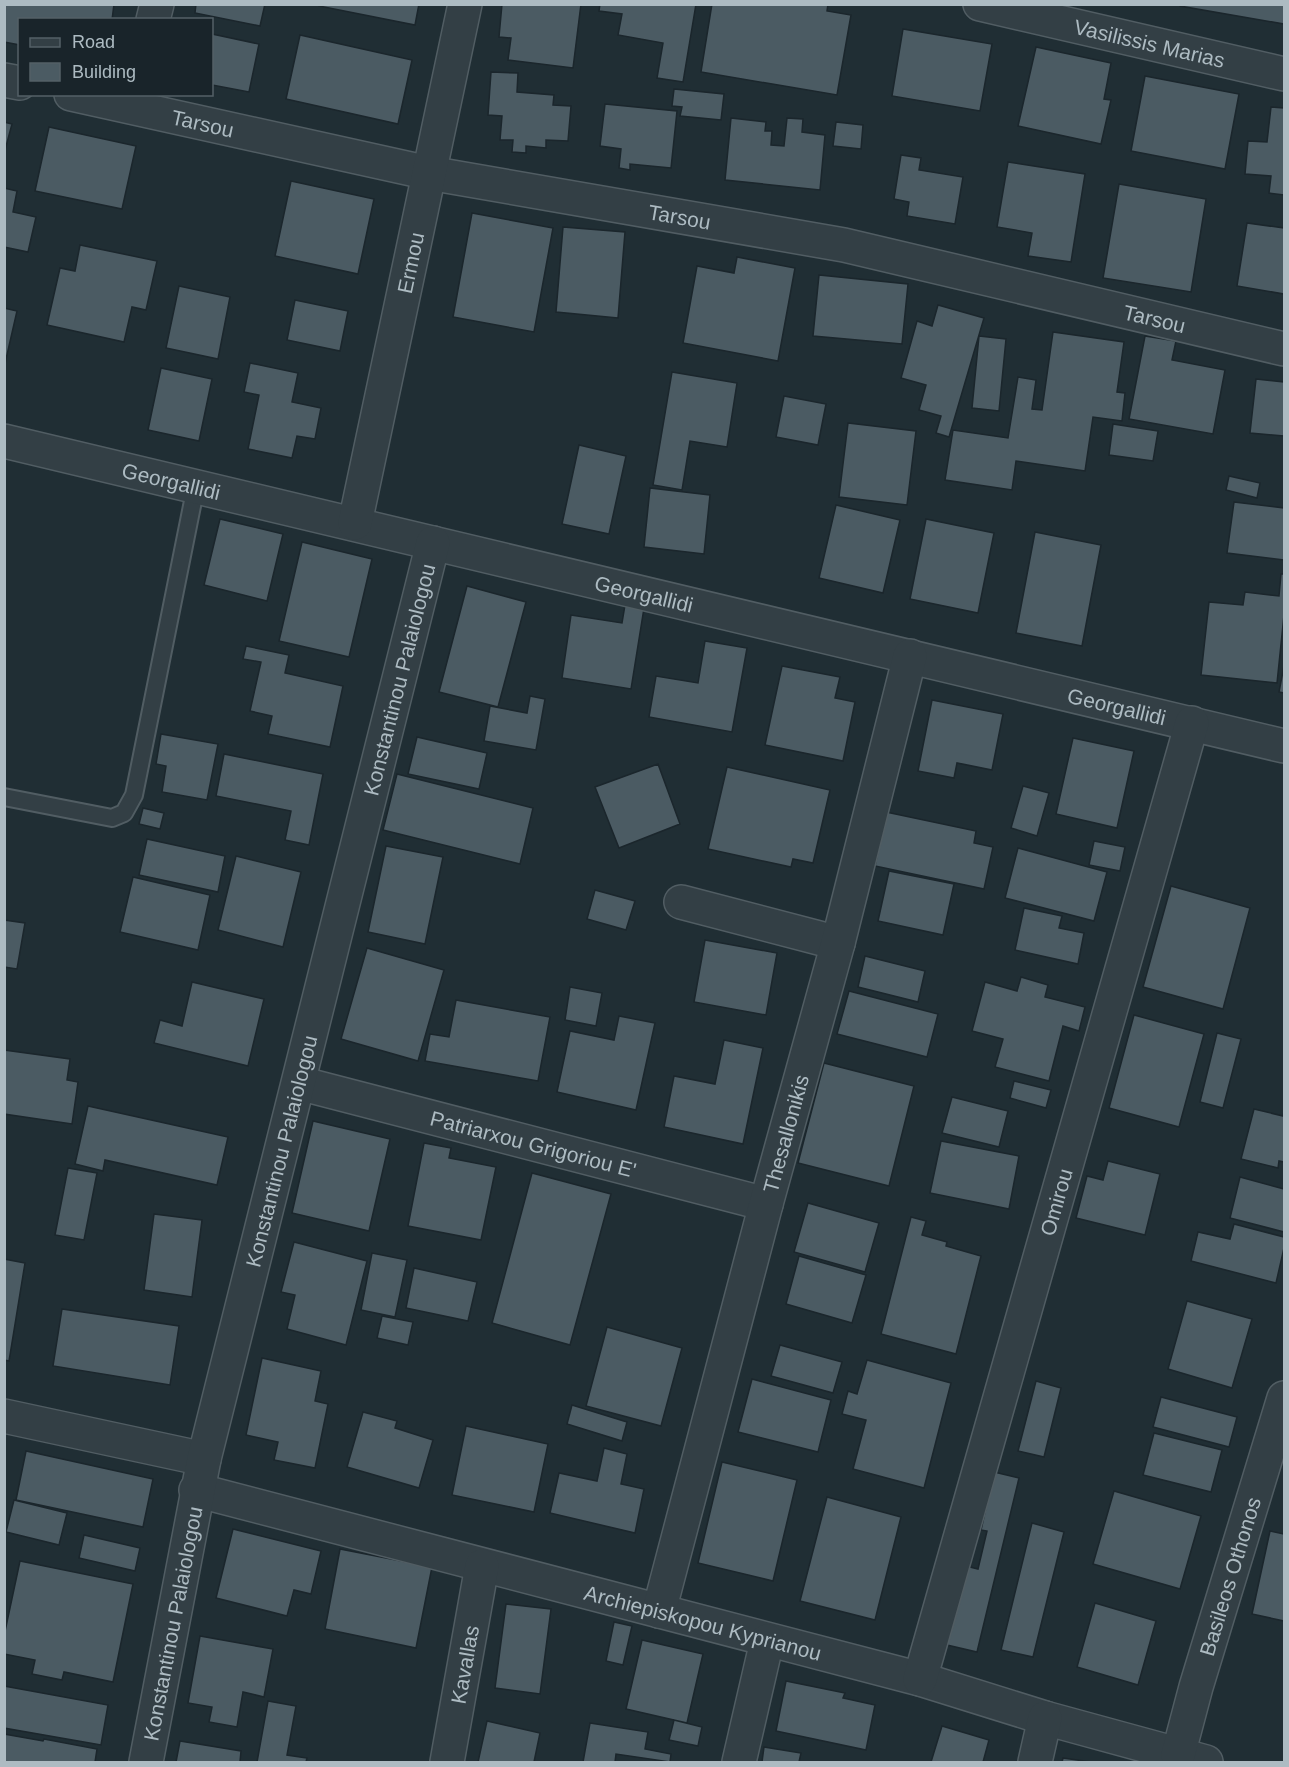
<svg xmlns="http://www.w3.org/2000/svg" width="1289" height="1767" viewBox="0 0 1289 1767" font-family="Arial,sans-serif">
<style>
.building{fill:#4b5b63;stroke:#1b262c;stroke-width:1.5}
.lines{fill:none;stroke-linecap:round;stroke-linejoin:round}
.lane-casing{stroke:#515d63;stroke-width:20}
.street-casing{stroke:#515d63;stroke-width:36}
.lane{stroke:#333f45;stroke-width:16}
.street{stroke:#333f45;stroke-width:33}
.labels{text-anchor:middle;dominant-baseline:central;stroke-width:4.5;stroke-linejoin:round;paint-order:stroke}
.street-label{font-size:21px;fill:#adbbc2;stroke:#19242a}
</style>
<rect width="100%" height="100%" fill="#202e34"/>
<path class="building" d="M5 4H114L112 20H20V45L4 42Z
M196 4H265L260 26 195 13Z
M319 4H419L415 25 319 6Z
M502 4H581L573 68 508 60 511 38 499 37Z
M600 4H696L683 82 657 78 663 43 618 35 622 14 599 11Z
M712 4H828L827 11 851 15 837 95 701 72Z
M1180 4H1284V24L1180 6Z
M903 29 992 44 980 111 892 96Z
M212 34 259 44 249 92 212 85Z
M300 35 412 60 398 124 286 99Z
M1036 47 1111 63 1104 99 1111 100 1101 144 1018 126Z
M491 72 518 73 517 92 554 95 553 105 571 106 568 141 546 140V148L526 146V153L512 152 513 140H500L502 116 488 115Z
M1145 76 1239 94 1225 169 1131 151Z
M674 89 724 94 721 120 680 116 682 107 672 106Z
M605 104 677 111 671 168 630 164V170L619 168 621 149 600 146Z
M1271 107 1284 108V195L1269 193 1271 176 1245 174 1248 141 1267 142Z
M731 118 766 122 765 131H772L771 145 784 146 787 118 803 119 802 132 825 135 820 190 725 180Z
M4 122 12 124 4 154Z
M836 122 863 125 861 149 833 146Z
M49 127 136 146 122 209 35 191Z
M901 155 921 158 919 170 963 177 955 224 907 216 909 202 894 199Z
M1008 162 1085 174 1071 262 1028 256 1032 233 997 227Z
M291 181 374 199 358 274 275 256Z
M1119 184 1206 199 1191 292 1103 278Z
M4 188 17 191 13 212 36 217 28 252 4 247Z
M472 213 553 228 534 332 453 317Z
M1247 223 1284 228V294L1237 286Z
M563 227 625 232 618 318 556 312Z
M80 245 157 261 146 310 132 307 124 342 47 325 60 268 75 271Z
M737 257 795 268 778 361 683 343 697 266 734 273Z
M819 275 908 284 902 344 813 336Z
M179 286 230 297 218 359 166 348Z
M295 300 348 311 340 351 287 340Z
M938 305 984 318 949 437 936 433 941 416 919 410 926 385 901 378 917 321 932 326Z
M4 308 17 311 4 368Z
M1053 332 1124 342 1117 392 1125 393 1122 421 1093 417 1085 471 1016 461 1012 490 945 480 953 430 1008 438 1018 377 1036 380 1032 409 1042 410Z
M979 336 1006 339 999 411 972 408Z
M1145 336 1176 341 1172 360 1225 370 1213 434 1129 419Z
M250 363 298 373 292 402 321 408 315 439 297 436 292 458 248 449 259 395 244 392Z
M161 368 212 379 199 441 148 430Z
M672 372 737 383 727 447 690 441 682 490 653 485Z
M1256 379 1284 382V436L1250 433Z
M784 396 826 404 818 445 776 437Z
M848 423 916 431 907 505 839 497Z
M1113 424 1158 431 1153 461 1109 455Z
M579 445 626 456 609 534 562 524Z
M1229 476 1260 483 1257 498 1226 490Z
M650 488 710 495 704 554 644 547Z
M1234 502 1284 508V560L1227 553Z
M836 505 900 520 883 593 819 578Z
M220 519 283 534 267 601 204 585Z
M926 519 994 533 978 613 910 599Z
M1035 532 1101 545 1082 646 1016 633Z
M302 542 372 559 349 657 279 641Z
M1281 574H1284V615L1277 683 1201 675 1209 602 1243 605 1245 592 1279 596Z
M467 586 526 602 498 707 439 692Z
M625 605 644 608 631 689 562 678 571 615 622 623Z
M705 641 747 648 732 732 649 717 656 676 698 683Z
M246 646 289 655 285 673 343 686 330 747 268 734 272 716 250 711 261 662 243 659Z
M782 666 840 677 835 698 855 702 843 761 765 745Z
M1284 666V693L1279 692Z
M530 696 545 699 536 750 484 741 490 706 527 713Z
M932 700 1003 714 992 770 957 763 954 778 918 771Z
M161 734 218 744 207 800 162 792 166 766 156 764Z
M417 737 487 753 479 789 408 774Z
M1073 738 1134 751 1117 828 1056 814Z
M224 754 323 774 309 845 285 840 291 811 216 796Z
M658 764 680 824 619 848 595 787Z
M727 767 830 790 813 863 793 859 791 867 708 849Z
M397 774 533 808 520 864 383 830Z
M1023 786 1049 793 1037 836 1011 828Z
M143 808 164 813 160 829 139 824Z
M886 812 976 831 974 843 993 847 984 889 875 866Z
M147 839 225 856 218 892 139 875Z
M1094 841 1125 847 1120 871 1089 865Z
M386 846 443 857 425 944 368 932Z
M1018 848 1107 872 1094 921 1005 898Z
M236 856 301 872 283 947 218 930Z
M889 871 954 884 943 935 878 921Z
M133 877 210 895 198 950 120 932Z
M1171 886 1250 908 1223 1009 1143 987Z
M595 890 635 901 626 930 587 919Z
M1024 908 1062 916 1059 928 1084 933 1078 964 1015 950Z
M4 920 25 923 17 969 4 967Z
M705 940 777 953 766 1015 694 1002Z
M367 948 444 970 418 1061 341 1039Z
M865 956 925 971 918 1002 858 987Z
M1021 977 1048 985 1045 997 1085 1007 1079 1031 1063 1026 1049 1081 995 1067 1003 1039 972 1031 985 982 1017 991Z
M192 982 264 999 248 1066 154 1043 160 1020 182 1026Z
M570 987 602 993 596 1026 565 1020Z
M849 991 938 1014 927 1057 837 1034Z
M456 1000 550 1017 538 1081 425 1061 430 1034 449 1037Z
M1134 1015 1204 1034 1179 1127 1109 1108Z
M619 1016 655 1023 636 1110 557 1092 570 1031 614 1040Z
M1217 1033 1241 1039 1223 1108 1200 1102Z
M724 1040 763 1048 743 1144 664 1127 674 1076 715 1084Z
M4 1050 70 1059 67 1080 78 1082 72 1124 4 1114Z
M824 1063 914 1086 889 1186 798 1163Z
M1014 1081 1051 1090 1046 1108 1010 1098Z
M952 1097 1008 1111 999 1147 942 1133Z
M88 1106 228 1137 217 1185 105 1160 103 1171 75 1164Z
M1254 1109 1283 1116 1284 1112V1162L1279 1161 1278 1168 1241 1159Z
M313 1121 390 1139 369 1231 292 1213Z
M941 1141 1019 1156 1009 1209 930 1193Z
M424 1143 451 1148 449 1158 496 1167 481 1240 408 1226Z
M1108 1161 1160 1174 1145 1235 1076 1218 1087 1176 1103 1180Z
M68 1168 97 1173 84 1240 55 1235Z
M532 1173 611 1194 570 1345 492 1323Z
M1240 1177 1284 1189V1232L1230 1218Z
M808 1203 879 1223 865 1272 794 1252Z
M154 1214 202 1220 192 1297 144 1290Z
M911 1217 926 1221 922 1235 947 1242 946 1246 981 1256 956 1354 881 1334Z
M1234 1224 1284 1237V1248L1276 1283 1191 1261 1198 1232 1230 1239Z
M294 1242 367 1261 346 1345 287 1329 295 1295 281 1292Z
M372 1253 407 1260 395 1317 361 1310Z
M799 1256 866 1275 852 1323 786 1304Z
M4 1259 25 1263 9 1361 4 1360Z
M414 1268 477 1282 468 1321 406 1308Z
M1187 1301 1252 1319 1232 1388 1168 1369Z
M62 1309 179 1326 170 1385 53 1366Z
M382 1316 413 1322 408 1345 377 1338Z
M607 1327 682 1348 661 1426 586 1406Z
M780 1345 842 1362 833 1393 771 1376Z
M262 1358 321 1371 315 1401 328 1404 315 1468 274 1460 278 1442 246 1435Z
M867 1360 951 1383 924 1488 853 1469 866 1420 842 1414 848 1391 857 1394Z
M752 1379 831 1400 818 1452 738 1432Z
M1036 1381 1061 1388 1044 1457 1018 1451Z
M1161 1397 1237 1417 1229 1447 1153 1427Z
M572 1405 627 1422 622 1441 567 1424Z
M363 1412 397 1421 395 1428 433 1440 419 1488 347 1467Z
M466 1426 548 1444 534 1512 452 1495Z
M1154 1433 1222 1450 1211 1492 1143 1475Z
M604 1448 627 1454 621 1484 644 1489 635 1533 550 1513 559 1473 597 1481Z
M26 1451 153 1479 143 1527 16 1500Z
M722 1462 797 1480 773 1581 698 1563Z
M994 1472 1019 1478 977 1652 947 1645 966 1566 978 1569 987 1531 981 1530Z
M1114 1491 1201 1516 1180 1589 1093 1564Z
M827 1497 901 1517 875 1620 800 1601Z
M14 1500 67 1513 59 1545 6 1532Z
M1032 1523 1064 1532 1033 1657 1001 1650Z
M233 1529 321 1551 311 1594 294 1590 287 1616 216 1598Z
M1270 1531 1284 1534V1621L1252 1614Z
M84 1535 140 1548 135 1571 79 1558Z
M340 1549 432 1567 416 1648 325 1629Z
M20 1561 133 1584 113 1682 64 1672 62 1680 32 1674 35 1660 4 1654V1636Z
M1095 1603 1156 1621 1138 1685 1077 1667Z
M506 1604 551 1609 540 1694 495 1688Z
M614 1622 632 1626 623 1665 606 1661Z
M200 1636 273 1649 264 1697 243 1692 237 1727 209 1722 212 1707 188 1703Z
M642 1640 703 1654 687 1723 626 1709Z
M786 1681 845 1693 843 1698 875 1705 866 1750 776 1731Z
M4 1686 108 1705 101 1745 4 1728Z
M268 1701 296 1706 287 1755 307 1758 306 1762H257Z
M674 1720 702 1727 698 1746 669 1740Z
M487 1721 540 1733 534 1762H478Z
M590 1723 648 1732 645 1749 671 1754 670 1762 616 1754 615 1762H583Z
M942 1726 989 1740 983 1762H931Z
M4 1734 43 1741 44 1739 97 1749 95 1762H4Z
M180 1741 241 1751 240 1762H176Z
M764 1747 801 1753 799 1762H762Z
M1063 1758 1091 1762H1062Z"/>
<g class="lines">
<defs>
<path id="lane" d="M4 797 112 818 124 813 134 795 196 486"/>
<g id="street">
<path id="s1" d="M980 4 1284 74"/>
<path d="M153 20 157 4"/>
<path d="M4 80 20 83"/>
<path id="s2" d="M71 94 429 173 844 245 1284 349"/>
<path id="s3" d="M4 441 1284 746"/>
<path id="s4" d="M355 523 465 4"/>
<path d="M681 902 838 943"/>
<path id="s5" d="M299 1083 766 1204"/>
<path d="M4 1416 204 1459"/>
<path id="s6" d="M196 1490 920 1679 1045 1718 1206 1762"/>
<path id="s7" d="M659 1611 766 1204 838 943 910 656"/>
<path id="s8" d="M920 1679 1192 723"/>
<path id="s9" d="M1178 1755 1196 1687 1284 1398"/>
<path id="s10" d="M146 1762 204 1459 433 543"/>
<path id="s11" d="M447 1762 482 1566"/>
<path d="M739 1762 767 1641"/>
<path d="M1035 1762 1045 1718"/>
</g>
</defs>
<use href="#lane" class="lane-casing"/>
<use href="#street" class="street-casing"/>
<use href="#lane" class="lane"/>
<use href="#street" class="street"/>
</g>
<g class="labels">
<g class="street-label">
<text stroke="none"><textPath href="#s1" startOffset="174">Vasilissis Marias</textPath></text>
<text stroke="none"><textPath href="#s2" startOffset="135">Tarsou</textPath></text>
<text stroke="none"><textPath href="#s2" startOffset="621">Tarsou</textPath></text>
<text stroke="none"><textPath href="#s4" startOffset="266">Ermou</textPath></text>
<text stroke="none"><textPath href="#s2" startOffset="1107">Tarsou</textPath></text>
<text stroke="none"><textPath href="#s3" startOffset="172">Georgallidi</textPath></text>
<text stroke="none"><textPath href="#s3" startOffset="658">Georgallidi</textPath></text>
<text stroke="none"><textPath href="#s10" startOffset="1112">Konstantinou Palaiologou</textPath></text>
<text stroke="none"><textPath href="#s3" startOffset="1144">Georgallidi</textPath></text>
<text stroke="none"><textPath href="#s7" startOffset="494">Thesallonikis</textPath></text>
<text stroke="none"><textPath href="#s5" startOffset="242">Patriarxou Grigoriou E'</textPath></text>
<text stroke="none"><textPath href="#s10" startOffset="626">Konstantinou Palaiologou</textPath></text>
<text stroke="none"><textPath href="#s8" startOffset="496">Omirou</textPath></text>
<text stroke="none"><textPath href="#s9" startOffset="186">Basileos Othonos</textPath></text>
<text stroke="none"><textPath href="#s6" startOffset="524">Archiepiskopou Kyprianou</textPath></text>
<text stroke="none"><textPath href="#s10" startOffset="141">Konstantinou Palaiologou</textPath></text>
<text stroke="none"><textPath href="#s11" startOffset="99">Kavallas</textPath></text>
</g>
</g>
<rect width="1289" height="1767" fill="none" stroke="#adbbc2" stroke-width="12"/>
<rect x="18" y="18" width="195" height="78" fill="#19242a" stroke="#546067" stroke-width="1.5"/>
<rect x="30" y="38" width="30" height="9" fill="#333f45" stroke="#546067" stroke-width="1.5"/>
<text x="72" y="48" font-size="18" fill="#adbbc2">Road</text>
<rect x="30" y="63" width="30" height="18" fill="#4b5b63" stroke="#546067" stroke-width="1.5"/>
<text x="72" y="78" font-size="18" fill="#adbbc2">Building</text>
</svg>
